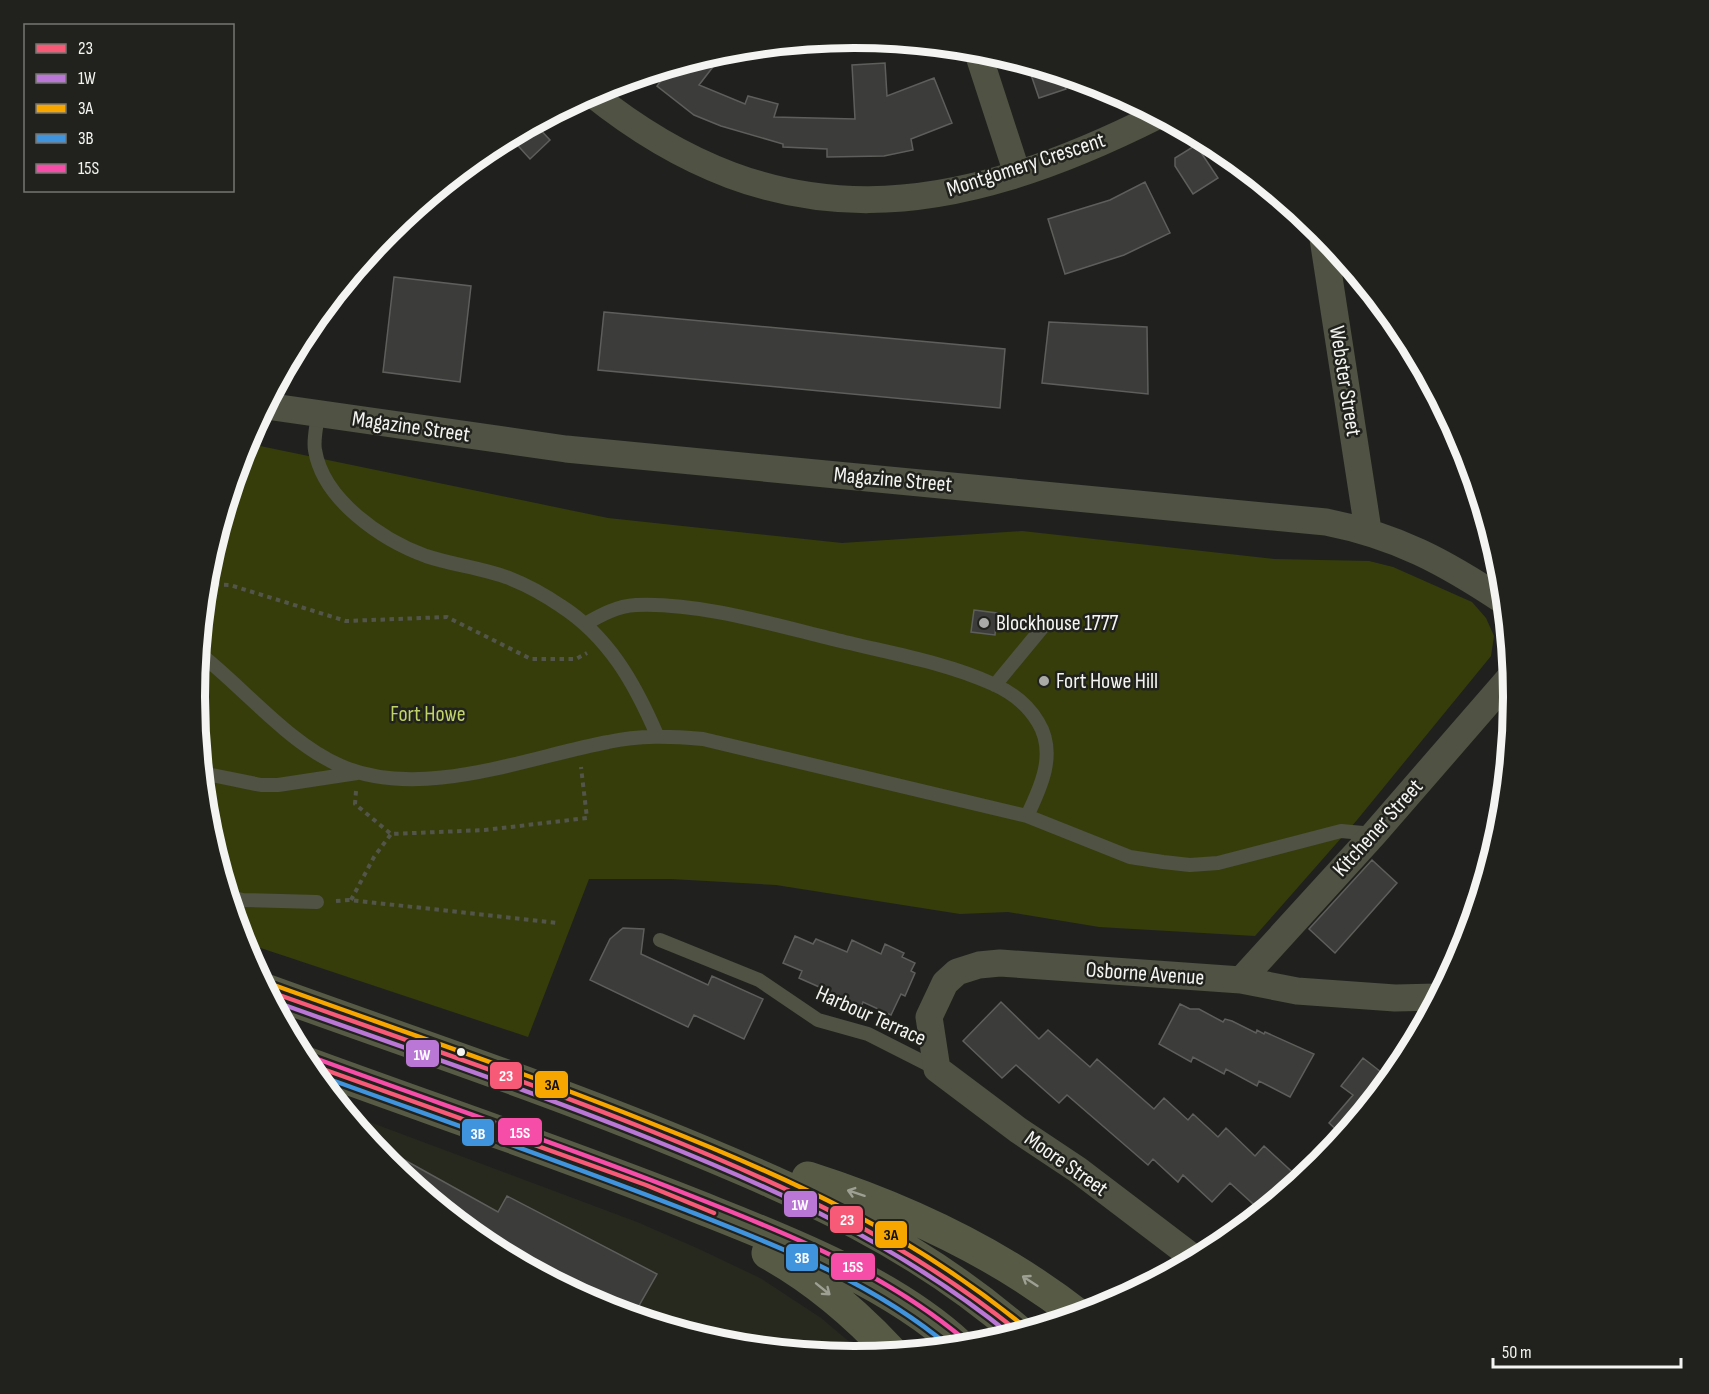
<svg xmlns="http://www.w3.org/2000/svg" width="1709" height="1394" viewBox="0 0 1709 1394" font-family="'Sofia Sans Condensed',sans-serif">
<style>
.built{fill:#27291f}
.green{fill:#363d0b}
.building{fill:#3c3c3a;stroke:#5e5f5c;stroke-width:1.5}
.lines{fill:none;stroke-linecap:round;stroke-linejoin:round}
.path{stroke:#53554a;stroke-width:4;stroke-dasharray:4.5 4.5;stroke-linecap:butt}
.service{stroke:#505243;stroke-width:14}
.minor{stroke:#505243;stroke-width:27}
.primary{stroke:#575b46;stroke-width:33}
.bus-1-casing{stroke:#21221d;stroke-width:9}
.bus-2-casing{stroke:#21221d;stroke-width:9}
.bus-3-casing{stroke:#21221d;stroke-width:9}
.bus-4-casing{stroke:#21221d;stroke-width:9}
.bus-5-casing{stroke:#21221d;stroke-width:9}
.bus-1{stroke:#f75a77;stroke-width:4.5}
.bus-2{stroke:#ba77d6;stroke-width:4.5}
.bus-3{stroke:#f7a600;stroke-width:4.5}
.bus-4{stroke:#4094de;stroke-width:4.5}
.bus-5{stroke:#f54da8;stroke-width:4.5}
.oneway{stroke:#9ea093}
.poi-dot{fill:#aaaba8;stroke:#21221d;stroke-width:2}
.bus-dot{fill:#f4f5f2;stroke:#21221d;stroke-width:2}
.labels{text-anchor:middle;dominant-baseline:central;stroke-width:5;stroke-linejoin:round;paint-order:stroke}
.street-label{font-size:22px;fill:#f4f5f2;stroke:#21221d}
.poi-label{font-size:22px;fill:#f4f5f2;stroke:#21221d;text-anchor:start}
.park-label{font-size:22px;fill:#c1d367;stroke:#21221d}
.rim{fill:none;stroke:#f4f5f2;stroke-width:8}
.line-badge{stroke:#21221d;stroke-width:2}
.badge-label{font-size:16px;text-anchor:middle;font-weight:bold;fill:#fff}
.pale-badge-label{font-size:16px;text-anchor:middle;font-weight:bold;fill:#111}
</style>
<rect width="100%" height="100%" fill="#20211e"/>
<path class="built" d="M348 1114 637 1222 699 1249 760 1278 821 1318 865 1355 726 1344 602 1306 488 1245 388 1163Z"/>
<path class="green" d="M246 443 608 518 842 543 1022 531 1274 559 1369 561 1393 567 1472 602 1486 618 1494 636 1491 656 1357 820 1255 936 1099 927 1008 912 960 914 776 885 671 879H589L528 1037 243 942 208 825 195 697 208 568Z"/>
<path class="building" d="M726 50 699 85 745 104 748 96 778 104 774 117 855 119 852 65 885 63 887 96 934 78 952 123 911 139 913 150 884 156 827 157V149L783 147V144L721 126 694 115 657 86 672 66Z
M1027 63 1061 74 1066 89 1039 98Z
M535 124 550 140 530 159 510 137Z
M1196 145 1218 178 1193 194 1175 166V158Z
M1145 182 1170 233 1124 255 1065 274 1048 219 1110 200Z
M394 277 471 286 460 382 383 372Z
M604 312 1005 349 1000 408 598 370Z
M1049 322 1147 327 1148 394 1042 383Z
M974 610 997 613 995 635 971 632Z
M1372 860 1397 883 1335 953 1309 929Z
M623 928 644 929 641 954 708 985 712 976 763 999 744 1039 694 1015 688 1027 590 980 610 939Z
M795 936 813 944 816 939 847 952 852 940 881 954 885 944 904 953 902 957 915 963 911 971 915 973 905 996 901 994 891 1015 863 1002 860 1010 842 1003 844 998 799 978 802 971 783 963Z
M1001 1002 1039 1039 1048 1030 1090 1067 1097 1059 1154 1109 1164 1098 1188 1120 1193 1114 1218 1137 1226 1128 1255 1156 1264 1146 1301 1180 1262 1212 1230 1183 1212 1202 1183 1175 1178 1182 1153 1159 1148 1165 1067 1095 1059 1103 1016 1065 1002 1078 963 1041Z
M1180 1004 1190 1009H1199L1223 1022 1225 1019 1232 1021 1256 1033 1257 1030 1264 1034 1265 1032 1314 1054 1290 1097 1259 1081 1257 1086 1226 1069 1224 1074 1193 1057 1191 1062 1159 1044Z
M1363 1058 1390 1079 1343 1136 1329 1123 1353 1095 1341 1086Z
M392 1153 498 1212 507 1196 657 1274 633 1316 602 1306 488 1245 388 1163Z"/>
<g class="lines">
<path class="path" d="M206 584 230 585 346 621 447 617 531 659H576L587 653
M356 791 355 804 391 834 485 830 587 818 581 767
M351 900 374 857 391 834
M336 901 350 900 558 923"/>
<path class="service" d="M318 414C317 425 313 439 315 450 323 500 382 540 426 556 453 565 482 568 509 578 527 585 545 595 561 606 609 637 635 684 657 735
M585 624C601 615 617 606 636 605 702 602 781 627 845 642 895 654 947 663 993 684 1011 692 1028 705 1038 722 1057 753 1041 787 1027 816
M199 653C244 688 288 743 341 766 421 801 528 757 608 742 640 735 670 736 703 739L1027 816 1130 857 1163 862 1190 865 1218 863 1341 831 1374 834
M995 685 1042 628
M202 773 261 785H278L357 773
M229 897 243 900 317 902
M660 940 759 980 818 1020 868 1034 937 1069"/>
<path class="minor" d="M977 50 1017 173
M591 93C780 245 954 218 1159 115
M1322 232 1368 530
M266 406 566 449 1326 522C1397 536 1445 562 1505 602
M1241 980 1374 834 1512 675
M1195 1259 1078 1170 1018 1130 937 1069 929 1017 945 983 957 972 979 965 1000 963 1241 980 1297 991 1395 998 1438 997"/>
<path class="primary" d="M268 991C406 1041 545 1087 681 1143 807 1195 915 1242 1020 1333
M306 1063C442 1113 580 1159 714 1213 795 1245 896 1286 960 1346
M808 1178C905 1209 997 1252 1078 1315
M768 1253C815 1279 855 1313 892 1353"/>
<defs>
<path id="bus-1" d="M268 991C396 1037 525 1080 651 1131 787 1186 905 1240 1020 1333
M306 1063 646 1185 714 1213"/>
<path id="bus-2" d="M273 1001C399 1046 526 1089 651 1139 781 1191 901 1246 1011 1335"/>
<path id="bus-3" d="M271 984C398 1030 527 1073 653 1124 792 1179 908 1232 1025 1327"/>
<path id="bus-4" d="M315 1074C439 1119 563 1162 686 1210 778 1246 873 1282 950 1347"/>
<path id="bus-5" d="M309 1056C434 1102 560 1144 684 1193 784 1232 883 1271 965 1340"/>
</defs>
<use href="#bus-1" class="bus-1-casing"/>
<use href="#bus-2" class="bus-2-casing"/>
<use href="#bus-3" class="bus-3-casing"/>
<use href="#bus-4" class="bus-4-casing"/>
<use href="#bus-5" class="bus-5-casing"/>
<use href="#bus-1" class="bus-1"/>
<use href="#bus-2" class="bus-2"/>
<use href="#bus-3" class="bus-3"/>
<use href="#bus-4" class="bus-4"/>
<use href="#bus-5" class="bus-5"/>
</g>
<defs><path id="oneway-shaft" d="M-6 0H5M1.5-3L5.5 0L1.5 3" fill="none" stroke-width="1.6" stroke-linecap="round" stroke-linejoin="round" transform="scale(1.5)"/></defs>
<g class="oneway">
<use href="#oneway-shaft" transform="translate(856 1193) rotate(-162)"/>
<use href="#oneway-shaft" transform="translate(1030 1281) rotate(-147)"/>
<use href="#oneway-shaft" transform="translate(823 1289) rotate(39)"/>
</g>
<g class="poi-dot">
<circle cx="984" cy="623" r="6"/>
<circle cx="1044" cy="681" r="6"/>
</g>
<circle class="bus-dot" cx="461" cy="1052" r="5"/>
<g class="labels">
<g class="street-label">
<text transform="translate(1026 165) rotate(-18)">Montgomery Crescent</text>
<text transform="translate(1345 381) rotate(81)">Webster Street</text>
<text transform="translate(411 427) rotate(8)">Magazine Street</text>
<text transform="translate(893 480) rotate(5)">Magazine Street</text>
<text transform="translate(1378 828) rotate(-48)">Kitchener Street</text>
<text transform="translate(1145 974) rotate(4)">Osborne Avenue</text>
<text transform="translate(871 1016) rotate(24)">Harbour Terrace</text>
<text transform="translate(1066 1164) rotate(35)">Moore Street</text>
</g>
<g class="poi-label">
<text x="996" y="623">Blockhouse 1777</text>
<text x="1056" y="681">Fort Howe Hill</text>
</g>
<g class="park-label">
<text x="428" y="714">Fort Howe</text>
</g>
</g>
<path d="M0 0H1709V1394H0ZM205 697a649 649 0 1 1 1298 0a649 649 0 1 1-1298 0Z" fill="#21221d" fill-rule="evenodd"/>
<path class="rim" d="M205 697a649 649 0 1 1 1298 0a649 649 0 1 1-1298 0Z"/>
<g class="line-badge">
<rect x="405" y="1039" width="35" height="29" rx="6" fill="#ba77d6"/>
<rect x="489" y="1061" width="34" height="29" rx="6" fill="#f75a77"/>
<rect x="534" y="1070" width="35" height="29" rx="6" fill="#f7a600"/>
<rect x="497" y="1117" width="46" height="29" rx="6" fill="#f54da8"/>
<rect x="461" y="1118" width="34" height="29" rx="6" fill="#4094de"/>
<rect x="783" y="1190" width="35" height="28" rx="6" fill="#ba77d6"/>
<rect x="829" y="1205" width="35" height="29" rx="6" fill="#f75a77"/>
<rect x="874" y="1220" width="34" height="29" rx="6" fill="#f7a600"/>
<rect x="785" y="1243" width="34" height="29" rx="6" fill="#4094de"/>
<rect x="830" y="1252" width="46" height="29" rx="6" fill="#f54da8"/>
</g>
<g class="badge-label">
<text x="422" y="1060">1W</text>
<text x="506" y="1081">23</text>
<text x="520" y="1138">15S</text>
<text x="478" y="1139">3B</text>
<text x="800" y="1210">1W</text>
<text x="847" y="1225">23</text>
<text x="802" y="1263">3B</text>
<text x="853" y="1272">15S</text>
</g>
<g class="pale-badge-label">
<text x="552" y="1090">3A</text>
<text x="891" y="1240">3A</text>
</g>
<rect x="24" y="24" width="210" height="168" fill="#21221d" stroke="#757672" stroke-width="1.5"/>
<rect x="36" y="44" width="30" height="9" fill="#f75a77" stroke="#757672" stroke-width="1.5"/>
<text x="78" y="54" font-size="18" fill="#f4f5f2">23</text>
<rect x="36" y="74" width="30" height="9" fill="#ba77d6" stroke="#757672" stroke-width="1.5"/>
<text x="78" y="84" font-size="18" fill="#f4f5f2">1W</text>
<rect x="36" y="104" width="30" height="9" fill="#f7a600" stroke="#757672" stroke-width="1.5"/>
<text x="78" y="114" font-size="18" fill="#f4f5f2">3A</text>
<rect x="36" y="134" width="30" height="9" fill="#4094de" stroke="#757672" stroke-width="1.5"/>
<text x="78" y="144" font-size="18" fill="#f4f5f2">3B</text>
<rect x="36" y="164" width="30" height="9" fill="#f54da8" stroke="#757672" stroke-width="1.5"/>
<text x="78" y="174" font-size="18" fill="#f4f5f2">15S</text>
<path d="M1493 1358v9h188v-9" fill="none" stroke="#f4f5f2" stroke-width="3"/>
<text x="1502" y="1358" font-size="18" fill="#f4f5f2" stroke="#21221d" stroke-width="4.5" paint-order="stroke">50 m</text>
</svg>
